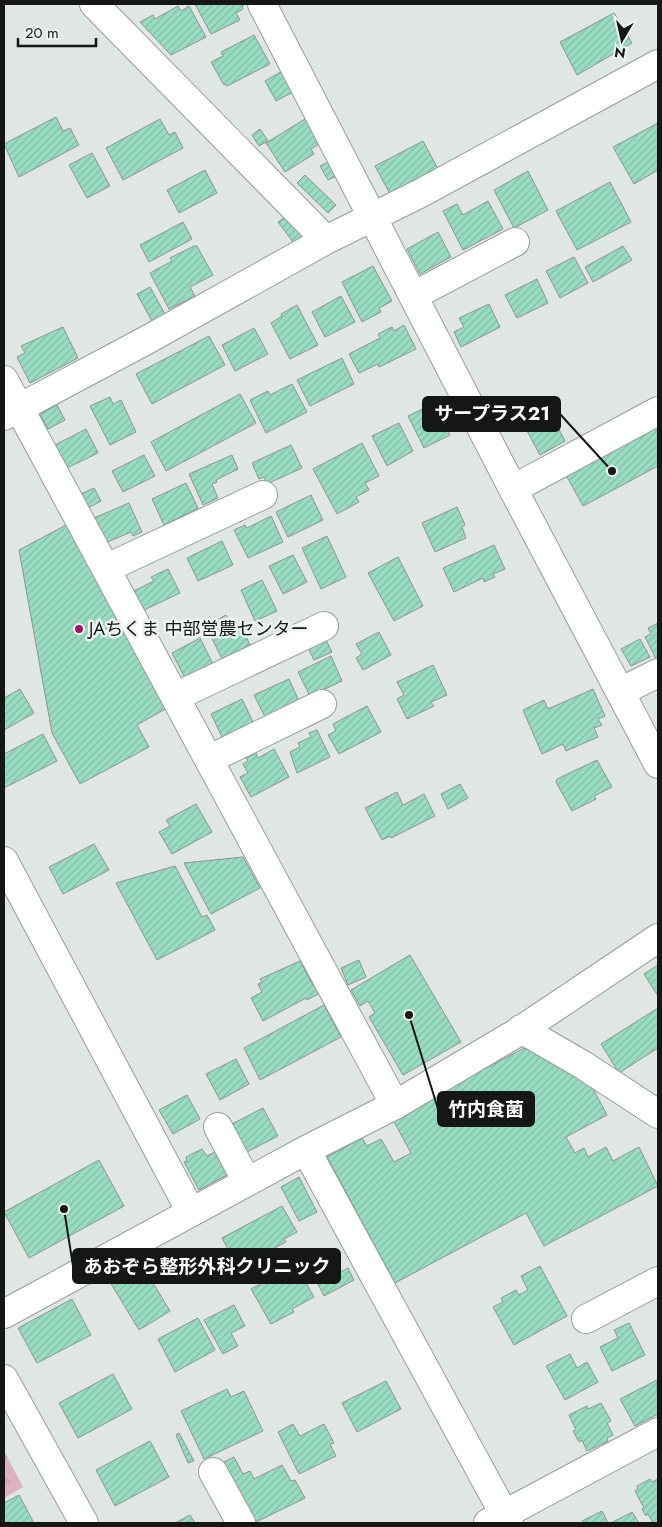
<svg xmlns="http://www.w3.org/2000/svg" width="662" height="1527" viewBox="0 0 662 1527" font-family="Jost,'Noto Sans JP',sans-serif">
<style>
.grass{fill:url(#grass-tufts)}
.building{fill:url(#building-hatch);stroke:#8d9491}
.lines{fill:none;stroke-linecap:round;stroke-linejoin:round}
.minor-casing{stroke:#979d9a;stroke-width:30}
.minor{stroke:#fff;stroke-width:28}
.poi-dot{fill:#9f1766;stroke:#ecf3f0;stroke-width:2}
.labels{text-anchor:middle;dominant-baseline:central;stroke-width:5;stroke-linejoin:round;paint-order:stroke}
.poi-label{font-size:18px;fill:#151716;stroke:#ecf3f0;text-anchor:start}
.leader{fill:none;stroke:#151716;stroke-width:2}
.callout-dot{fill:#151716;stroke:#ecf3f0;stroke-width:2}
.callout{fill:#151716;stroke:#151716;stroke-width:2}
.callout-label{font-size:19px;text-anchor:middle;font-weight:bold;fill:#fff}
</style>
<defs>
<pattern id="grass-tufts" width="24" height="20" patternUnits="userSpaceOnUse" patternTransform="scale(1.25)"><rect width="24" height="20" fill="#dbb2c3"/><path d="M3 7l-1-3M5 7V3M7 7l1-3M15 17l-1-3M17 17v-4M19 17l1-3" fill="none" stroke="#bb98a7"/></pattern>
<pattern id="building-hatch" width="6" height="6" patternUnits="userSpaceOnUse" patternTransform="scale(1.25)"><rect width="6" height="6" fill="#98ddc1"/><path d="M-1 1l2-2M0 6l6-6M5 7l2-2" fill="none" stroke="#82bda5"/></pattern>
</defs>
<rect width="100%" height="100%" fill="#dfe6e3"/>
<path class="grass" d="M4 1451 23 1487 4 1498Z"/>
<path class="building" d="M195 4H245L242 6 243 9 236 13 240 20 211 34Z
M178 6 181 11 189 6 206 37 171 55 140 22 153 15 155 19Z
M614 13 632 43 577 75 560 42Z
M254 35 270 64 227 86 226 84 224 85 211 62 223 56 221 52Z
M284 70 295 91 276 101 265 81Z
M56 117 63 131 70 128 79 145 19 177 4 144Z
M160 119 169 135 175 132 183 148 123 180 106 148Z
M305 119 321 143 311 149 314 154 285 172 266 143Z
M658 123V170L634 184 613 147Z
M260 129 268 141 259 146 252 135Z
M423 141 438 169 390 194 375 166Z
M92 153 110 186 87 198 69 165Z
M333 160 340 174 328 180 320 166Z
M205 170 217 193 179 213 167 190Z
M528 171 548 210 514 228 494 190Z
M305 175 336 205 328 213 297 183Z
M610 182 631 222 577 250 556 211Z
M488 201 503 229 463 250 443 211 457 204 463 215Z
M287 216 304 239 296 246 278 222Z
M183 222 192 239 149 262 140 245Z
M438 232 451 257 420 274 407 249Z
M194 246H197L213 275 190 287 195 296 169 309 150 273 172 261 170 258Z
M623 246 632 260 593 282 585 267Z
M574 257 588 283 560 298 546 271Z
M373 266 392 301 379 308 381 312 362 322 342 282Z
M537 279 548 303 517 318 505 295Z
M150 287 166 316 153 323 137 294Z
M341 296 355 322 325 337 312 312Z
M489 304 500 327 461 347 454 332 464 327 459 318Z
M297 305 318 345 290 359 271 323 282 316 281 314Z
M404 325 416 349 379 367 378 364 359 373 349 354 380 338 378 334 392 327 394 331Z
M63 327 78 358 30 383 17 357 25 353 21 346Z
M254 328 268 354 235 371 222 345Z
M209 336 225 365 152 404 136 374Z
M342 358 354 384 310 406 297 380Z
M292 384 307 412 266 433 250 400 268 391 270 395Z
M240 394 256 423 166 471 151 442Z
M110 397 113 404 121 400 136 432 110 445 90 406Z
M435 403 438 409 441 407 444 412 447 411 453 422 445 426 450 435 424 448 408 416Z
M546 404 565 441 540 455 520 418Z
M57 405 65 420 48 429 40 414Z
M399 423 413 451 387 466 372 436Z
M658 427V466L583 506 566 475Z
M86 429 98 453 67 468 55 445Z
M362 443 379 476 365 483 369 490 356 497 359 502 337 514 313 469Z
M291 445 302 468 267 484 264 477 259 479 252 463Z
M144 455 155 476 123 492 112 471Z
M232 455 238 469 216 480 217 482 212 484 218 498 203 505 189 474Z
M186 483 198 508 164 525 152 499Z
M94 488 101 501 88 508 81 494Z
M311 495 323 520 288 537 276 512Z
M129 503 142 532 133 536 131 532 105 543 94 518Z
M457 507 465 525 462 527 466 538 435 552 422 523Z
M271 516 283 542 248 558 234 530 245 525 247 528Z
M68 524 167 708 137 725 149 747 80 784 52 733 19 550Z
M327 536 346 577 321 589 302 548Z
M222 541 233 565 198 581 187 558Z
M494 545 505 569 493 574 495 577 484 582 483 578 454 592 443 568Z
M293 555 307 582 283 594 269 566Z
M398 557 423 606 394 621 368 573Z
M168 569 180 593 144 610 134 591 154 581 151 577Z
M262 580 277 611 255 621 241 590Z
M226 615 232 628 240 624 250 645 222 659 206 626Z
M658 623V658L656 659 645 637 651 634 648 628Z
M379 632 391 655 363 670 356 658 362 654 356 644Z
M200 638 213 664 185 678 172 653Z
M325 638 332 652 314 660 307 646Z
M640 639 650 657 631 666 621 649Z
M331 656 342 681 310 696 298 672Z
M433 665 447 695 431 702 434 706 407 719 397 699 404 695 397 682Z
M289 679 299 701 265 717 254 695Z
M20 689 34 713 4 730V698Z
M593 689 605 716 598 719 602 725 594 728 598 737 566 751 563 744 542 754 523 710 544 700 548 709Z
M242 699 254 724 223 739 211 714Z
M367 706 381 732 339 754 328 735 336 731 333 724Z
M317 730 330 757 297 773 290 752 300 747 298 743 311 737 309 733Z
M43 734 57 761 4 788V754Z
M274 749 289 777 251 797 240 777 248 773 243 764 248 761 246 758 256 753 258 758Z
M597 760 612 787 594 796 596 799 572 811 556 782 557 779Z
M460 784 468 798 448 809 441 794Z
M397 792 403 805 424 794 435 816 391 838 390 836 382 840 365 808Z
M196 804 212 832 172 854 159 832 170 826 166 820Z
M94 844 109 870 63 894 49 867Z
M243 857 260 888 211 914 184 863Z
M175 866 202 917 207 915 215 930 157 960 116 883Z
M410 955 461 1042 403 1075 369 1017 375 1013 368 1001 360 1006 351 990Z
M359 960 366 977 348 985 341 968Z
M300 961 314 987 318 985 322 992 307 1000 306 998 263 1021 251 998 262 992 258 984 262 982 260 979Z
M658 965V996L644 974Z
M324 1005 341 1037 260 1080 244 1048Z
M658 1008V1048L619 1073 601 1044Z
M526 1047 589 1081 607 1115 566 1137 575 1153 584 1148 588 1157 606 1147 613 1161 639 1147 658 1186 544 1246 526 1213 395 1283 327 1157 362 1138 367 1146 381 1139 394 1162 411 1153 392 1118Z
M236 1059 249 1084 220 1100 206 1074Z
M187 1095 200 1119 173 1134 159 1110Z
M263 1108 278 1136 247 1152 232 1124Z
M202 1149 207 1156 215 1152 227 1175 199 1190 184 1162 187 1161 186 1157Z
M99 1160 124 1206 29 1258 4 1212Z
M299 1177 317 1212 299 1221 281 1187Z
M282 1206 297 1232 284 1239 286 1242 250 1261 247 1256 235 1262 222 1238Z
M138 1258 170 1311 139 1330 107 1277Z
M540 1266 567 1316 514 1345 493 1307 503 1302 501 1298 516 1290 519 1295 528 1290 521 1276Z
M291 1267 297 1277 301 1274 314 1297 292 1309 294 1312 271 1324 251 1289Z
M348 1268 354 1280 324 1296 318 1284Z
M72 1299 91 1335 37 1363 18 1328Z
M234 1305 245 1326 231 1333 238 1346 223 1354 204 1320Z
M198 1318 215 1350 175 1372 158 1339Z
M629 1323 645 1355 612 1371 600 1347 618 1338 614 1330Z
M570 1354 577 1368 587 1362 598 1382 565 1400 546 1366Z
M113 1374 132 1409 78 1438 59 1403Z
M657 1380 658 1414 635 1426 620 1399Z
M386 1381 401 1409 357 1432 342 1403Z
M227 1389 231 1397 244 1391 263 1431 204 1459 181 1411Z
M601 1403 611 1421 607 1423 613 1435 607 1438 608 1441 587 1451 582 1440 579 1442 573 1431 576 1430 569 1415 587 1406 588 1409Z
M293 1424 300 1436 324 1424 334 1443 330 1444 336 1456 299 1474 278 1432Z
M179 1433 194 1461 188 1463 176 1435Z
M150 1441 169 1477 115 1506 96 1470Z
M234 1457 243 1474 250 1471 254 1479 282 1465 291 1481 295 1480 305 1498 254 1523 220 1464Z
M650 1479 652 1482 658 1479V1523H653L648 1514 646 1516 642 1509 644 1508 635 1491 638 1489 637 1486Z
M19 1495 34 1523H4V1503Z
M602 1511 608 1523H584L582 1521Z
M632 1512 639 1523H611Z
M190 1515 195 1523H175Z"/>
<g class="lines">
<defs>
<path id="minor" d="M94 4 326 240
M262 4 513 489 658 764
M413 296 515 242
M4 380 395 1105
M4 416 145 341 326 240 421 193 658 64
M513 489 658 411
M107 568 263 495
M622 691 658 673
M175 697 324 626
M210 759 322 704
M4 861 191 1212
M521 1029 583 1065 658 1114
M218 1127 247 1182
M306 1150 509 1523
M4 1314 306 1150 395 1105 518 1032 658 938
M586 1319 658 1281
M4 1379 84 1523
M213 1472 241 1523
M488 1523 658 1432"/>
</defs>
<use href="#minor" class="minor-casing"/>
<use href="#minor" class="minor"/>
</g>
<circle class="poi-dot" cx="79" cy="629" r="5"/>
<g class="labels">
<g class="poi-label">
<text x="89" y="629">JAちくま 中部営農センター</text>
</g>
</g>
<path class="leader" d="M612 471L560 414M409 1015L438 1109M64 1209L73 1266"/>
<g class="callout-dot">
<circle cx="612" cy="471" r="5"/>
<circle cx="409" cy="1015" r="5"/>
<circle cx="64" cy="1209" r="5"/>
</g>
<g class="callout">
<rect x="423" y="397" width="137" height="34" rx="5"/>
<rect x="438" y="1092" width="96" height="34" rx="5"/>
<rect x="73" y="1249" width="267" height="34" rx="5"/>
</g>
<g class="callout-label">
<text x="492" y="420">サープラス21</text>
<text x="486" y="1116">竹内食菌</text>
<text x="207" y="1273">あおぞら整形外科クリニック</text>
</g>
<rect width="662" height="1527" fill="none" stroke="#151716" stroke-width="10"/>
<g transform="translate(622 40) rotate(189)" stroke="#ecf3f0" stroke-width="4" paint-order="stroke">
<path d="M0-4L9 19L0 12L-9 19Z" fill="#151716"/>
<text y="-8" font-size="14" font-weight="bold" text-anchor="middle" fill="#151716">N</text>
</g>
<path d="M18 38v8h78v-8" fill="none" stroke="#151716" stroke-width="2.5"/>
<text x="25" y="38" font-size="15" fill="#151716" stroke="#ecf3f0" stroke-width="4" paint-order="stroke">20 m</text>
</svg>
